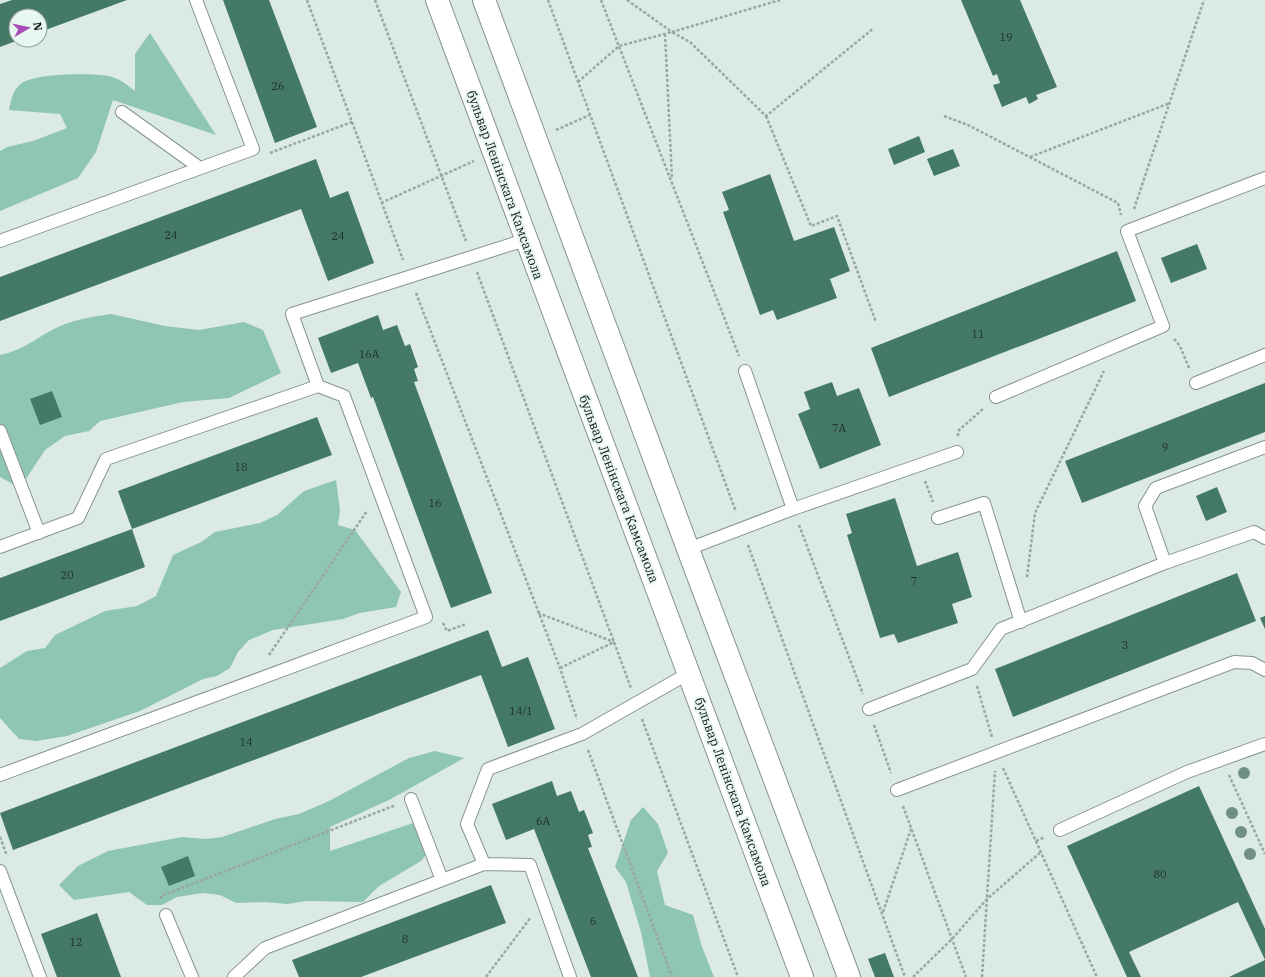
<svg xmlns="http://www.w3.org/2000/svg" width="1265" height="977" viewBox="0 0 1265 977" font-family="'IBM Plex Serif',serif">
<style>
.forest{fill:#8fc5b3}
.building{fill:#447968}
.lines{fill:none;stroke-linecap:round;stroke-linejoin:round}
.lane-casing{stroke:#86948f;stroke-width:14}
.primary-casing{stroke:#86948f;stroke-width:24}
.path{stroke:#9aa6a1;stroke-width:2.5;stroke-dasharray:3 2;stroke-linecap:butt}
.lane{stroke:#fff;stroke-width:12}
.primary{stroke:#fff;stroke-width:22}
.tree{fill:#6f8f85}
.labels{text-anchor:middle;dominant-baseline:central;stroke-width:4;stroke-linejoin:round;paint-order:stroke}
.number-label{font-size:11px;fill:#20312c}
.street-label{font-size:13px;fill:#141918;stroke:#e8f7f1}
</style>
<rect width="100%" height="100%" fill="#dbeae4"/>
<path class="forest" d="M150 33 216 135 113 100 96 152 78 178 0 211V151L7 147 33 141 67 128 60 114 9 110C11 100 13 89 22 83 37 73 90 73 108 76 119 78 126 84 135 91V54Z
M111 314 165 326 199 330 244 322 263 330 281 373 229 398 183 402 100 421 89 431 65 436 45 450 20 488 0 477V355C23 350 32 341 52 330 71 320 90 317 111 314Z
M336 480 340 510 338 525 355 530 401 592 396 607 360 613 343 619 273 630 249 640 238 652 230 668 217 676 203 679 140 711 67 736 36 741 19 739 0 718V668L27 651 45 648 55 635 105 611 137 606 156 596 173 555 201 542 215 532 260 523 277 515 304 491Z
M435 751 464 758 391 799 330 827V851L425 819 430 850 421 861 379 886 363 902 307 901 287 904 265 902 236 903 220 895 203 893 177 897 162 905H147L129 892 74 900 59 885 78 866 108 851 182 837 206 839 222 837 275 819 299 814 329 801 409 758Z
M643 807 658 824 668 853 657 871 665 905 693 915 702 947 714 977H650L641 932 626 882 615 867 631 820Z"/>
<path class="building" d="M12 0H127L40 32V16H16V41L0 47V4Z
M223 0H269L317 127 275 143Z
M961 0H1020L1057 87 1036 95 1038 99 1029 104 1026 97 1002 107 993 85 1000 83 997 74 993 76Z
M919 136 925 152 894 165 888 149Z
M953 149 960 166 934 176 927 159Z
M316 159 330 198 348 191 374 263 328 281 301 209 0 321V277Z
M770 174 794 241 834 227 850 271 830 279 837 298 777 320 773 310 760 315 723 212 729 210 722 192Z
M1197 244 1207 269 1171 283 1161 258Z
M1117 251 1136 301 889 397 871 348Z
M378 315 383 330 397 325 405 346 410 344 418 367 414 369 418 381 414 382 492 593 451 608 373 397 371 398 358 363 331 373 318 338Z
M832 382 837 396 859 388 881 445 820 469 798 414 810 409 804 392Z
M1265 383V432L1082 503 1065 461Z
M52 391 62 417 40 425 30 399Z
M317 417 332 455 132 529 145 567 0 621V578L132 529 118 491Z
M1217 487 1227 512 1206 521 1196 496Z
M895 498 917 566 958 552 972 597 952 604 958 623 898 643 894 634 880 638 847 535 852 533 846 514Z
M1237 573 1256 621 1013 717 995 669Z
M1265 616V629L1260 618Z
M488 630 502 667 528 657 555 729 508 747 481 675 13 850 0 813Z
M552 781 557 796 571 791 579 812 584 810 593 833 588 835 592 847 588 848 638 977H591L534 829 506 840 492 804Z
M1199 786 1265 929V977H1229L1265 960 1238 902 1129 952 1141 977H1127L1067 846Z
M188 856 195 876 169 886 161 867Z
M491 885 506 923 361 977H299L292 960Z
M97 913 121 977H57L41 934Z
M885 953 894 977H875L868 959Z"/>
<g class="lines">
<defs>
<path id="lane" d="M122 112 200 168
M0 241 253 149 196 0
M745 371 793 509
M1196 383 1265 355
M318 386 292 314 525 240
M996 397 1163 326 1127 231 1265 178
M0 431 39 533
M938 518 984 503 1021 622
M0 547 78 518 106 459 318 386 344 396 426 617 0 775
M688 549 793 509 957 452
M1165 563 1145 506 1156 488 1265 447
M869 709 972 669 1001 629 1165 563 1254 532 1265 538
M897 790 1234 662 1252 663 1265 670
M411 799 442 880
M1060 830 1187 772 1265 744
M484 864 467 824 488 769 582 734 689 673
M0 871 40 977
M166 915 192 977
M234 977 265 948 484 864 530 865 570 977"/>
<path id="primary" d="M437 0 802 977
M484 0 688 549 849 977"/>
</defs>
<use href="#lane" class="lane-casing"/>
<use href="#primary" class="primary-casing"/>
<path class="path" d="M307 0 403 260
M375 0 466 241
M548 0 736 512
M601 0 739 356
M627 0 672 32 780 0
M665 34 672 179
M578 82 619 46 672 32 690 42 766 116 874 28
M766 116 811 226 837 216 876 322
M944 116 968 125 1118 203 1121 215
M556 130 590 115
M270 153 352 122
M1030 157 1170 103
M381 203 474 161
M1134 209 1204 0
M477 272 631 688
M416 293 560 668 577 719
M1174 339 1180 346 1189 368
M958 436V431L984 408
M925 481 933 502
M799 525 863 694
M748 545 905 977
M1027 577 1035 513 1104 371
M538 613 614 642
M443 623 447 631 466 624
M269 655 367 511
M560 668 614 642
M977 686 992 737
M642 719 738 977
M874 725 891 773
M588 750 672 977
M1003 768 1097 977
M1229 775 1265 854
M903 806 966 977
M0 837 7 856
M1036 841 1045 837
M161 899V896L396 805
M883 912 911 829
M486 977 531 917
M913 977 952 939 987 899 1041 852
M982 977 995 771"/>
<use href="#lane" class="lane"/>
<use href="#primary" class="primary"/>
</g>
<g class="tree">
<circle cx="1244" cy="773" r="6"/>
<circle cx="1232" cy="813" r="6"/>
<circle cx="1241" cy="832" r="6"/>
<circle cx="1250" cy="854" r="6"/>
</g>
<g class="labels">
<g class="number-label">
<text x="1006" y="37">19</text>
<text x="278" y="86">26</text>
<text x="171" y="235">24</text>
<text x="338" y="236">24</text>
<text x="978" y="334">11</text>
<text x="369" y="354">16А</text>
<text x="839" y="428">7А</text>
<text x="1165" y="447">9</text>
<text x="241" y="467">18</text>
<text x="435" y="503">16</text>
<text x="67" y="575">20</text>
<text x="914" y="581">7</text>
<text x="1125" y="645">3</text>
<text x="521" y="711">14/1</text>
<text x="246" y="742">14</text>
<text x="543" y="821">6А</text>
<text x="1160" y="874">80</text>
<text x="593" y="921">6</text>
<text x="405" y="939">8</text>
<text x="76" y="942">12</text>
</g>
<g class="street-label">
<text transform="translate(505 185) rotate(70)">бульвар Ленінскага Камсамола</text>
<text transform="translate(619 489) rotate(69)">бульвар Ленінскага Камсамола</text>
<text transform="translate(733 792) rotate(70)">бульвар Ленінскага Камсамола</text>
</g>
</g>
<g transform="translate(28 28) rotate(81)"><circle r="19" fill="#e8f7f1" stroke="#939e9a"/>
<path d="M0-3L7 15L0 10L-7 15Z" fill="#a84cb7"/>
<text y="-6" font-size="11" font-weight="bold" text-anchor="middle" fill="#141918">N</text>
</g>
</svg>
